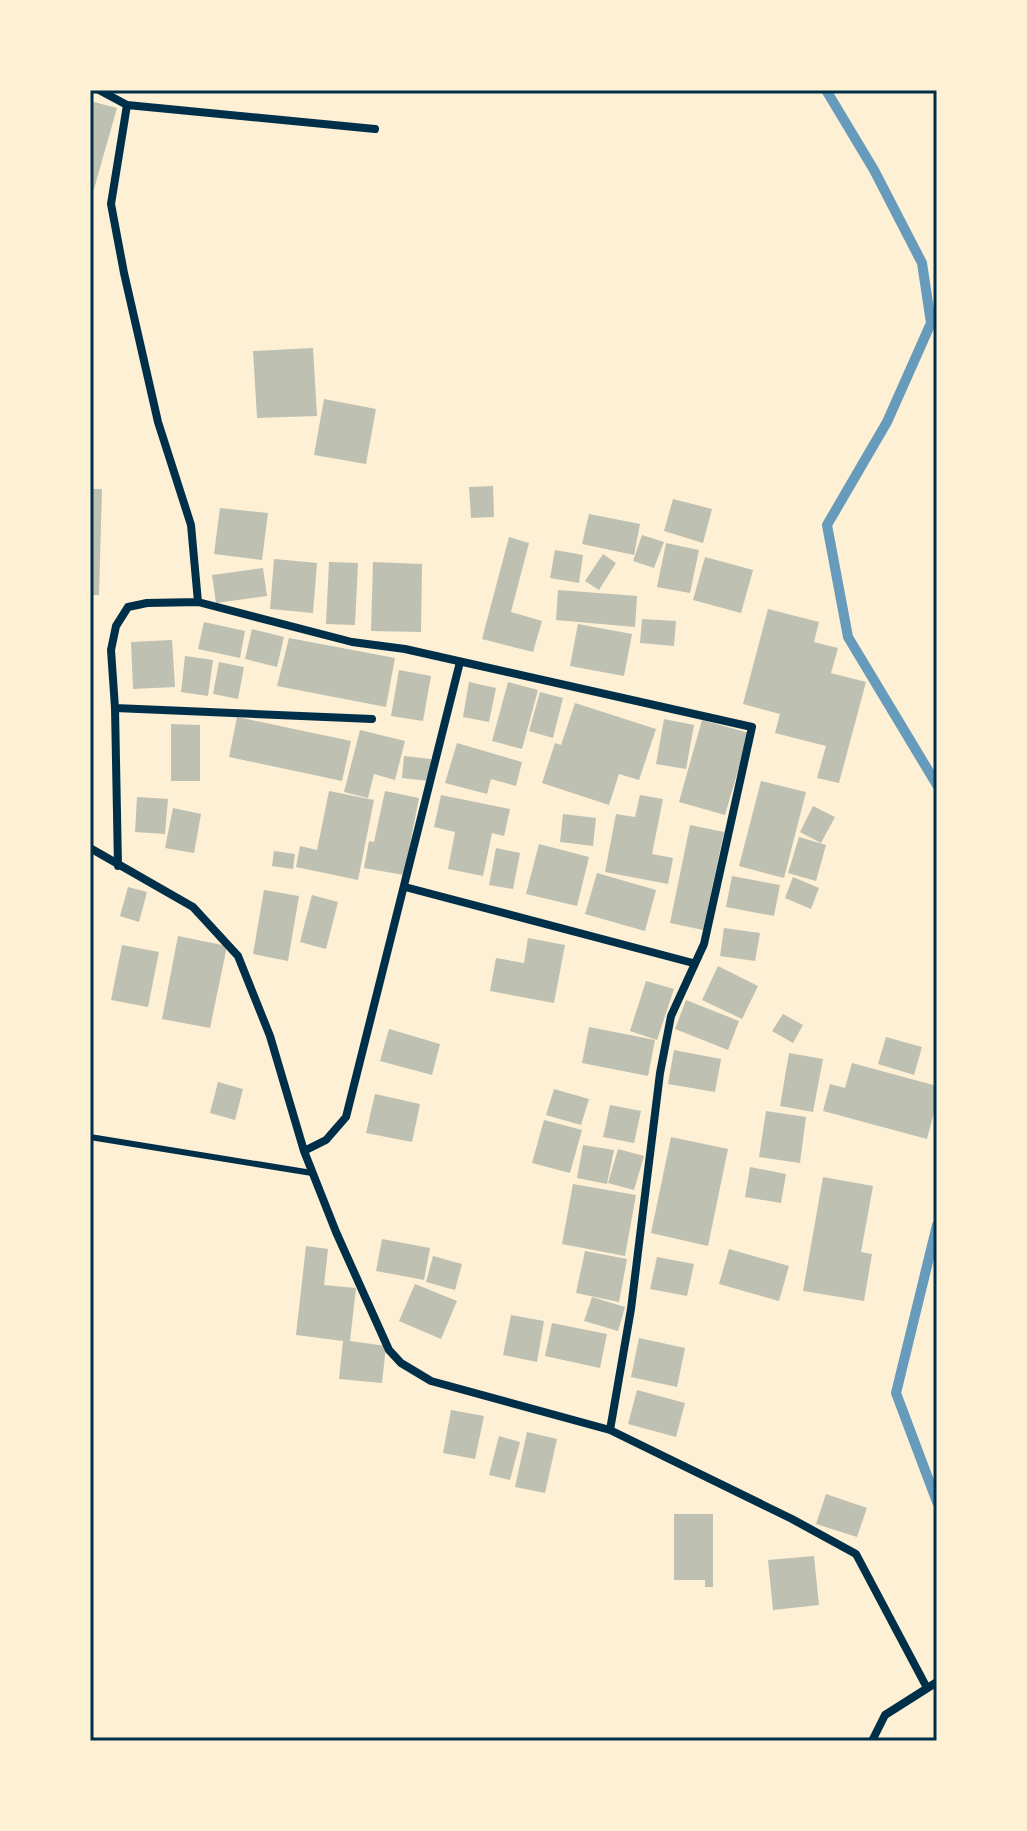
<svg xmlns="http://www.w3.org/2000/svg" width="1027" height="1831" viewBox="0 0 1027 1831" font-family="'Sofia Sans Condensed',sans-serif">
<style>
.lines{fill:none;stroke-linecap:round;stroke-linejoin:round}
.stream{stroke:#669bbc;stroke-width:10}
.building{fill:#bec0b2}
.service{stroke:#003049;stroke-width:6}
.minor{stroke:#003049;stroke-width:8}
.neatline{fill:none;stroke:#003049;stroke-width:3}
</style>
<rect width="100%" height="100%" fill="#fdf0d5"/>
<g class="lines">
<path class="stream" d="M826 90 874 170 922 263 931 323 887 422 827 525 848 637 937 785
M937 1225 896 1393 937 1502"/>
</g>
<path class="building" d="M90 101 117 108 94 189 90 188Z
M313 348 317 416 257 418 253 351Z
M324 399 376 409 366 464 314 455Z
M493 486 494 517 471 518 469 487Z
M90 489H102L99 595H90Z
M673 499 712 509 703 543 664 531Z
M220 508 268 513 262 560 214 554Z
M589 514 640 524 634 555 582 544Z
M642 535 664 542 654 568 633 561Z
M509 537 529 543 511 612 542 621 533 652 482 639Z
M666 543 699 550 690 593 657 587Z
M555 550 583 555 579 583 550 578Z
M603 554 616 563 599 590 585 581Z
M705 557 753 570 741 613 693 600Z
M274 559 317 563 313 613 270 609Z
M329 562 358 563 355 625 326 624Z
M373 562 422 564 421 632 371 631Z
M263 568 267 596 216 603 212 575Z
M558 590 637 596 635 627 556 620Z
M768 609 819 622 814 642 838 648 831 673 866 682 839 783 817 778 826 746 775 733 780 714 743 704Z
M642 619 676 621 674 646 640 643Z
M204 622 245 631 240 658 198 649Z
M578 624 632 634 624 676 570 666Z
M252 629 284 637 277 667 245 659Z
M289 638 395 658 386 707 277 686Z
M172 640 175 687 133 689 131 642Z
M185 656 213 660 208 696 181 692Z
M219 662 244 667 238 699 213 694Z
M399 670 431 676 423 721 391 716Z
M469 682 496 688 489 722 463 717Z
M508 682 538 690 522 749 492 741Z
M540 692 563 698 553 738 529 731Z
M575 703 656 729 639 780 619 774 609 805 542 783 555 743 561 745Z
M237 717 351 741 342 781 229 757Z
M664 719 694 725 686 769 656 764Z
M702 720 749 733 725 815 679 802Z
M171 724 200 725V781H171Z
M360 730 405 741 395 780 374 774 368 798 344 792Z
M457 743 522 762 516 786 491 779 487 794 445 783Z
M404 756 431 759 429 781 402 778Z
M761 781 806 792 784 878 739 866Z
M329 791 374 800 358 880 296 867 300 846 317 850Z
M385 791 419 798 404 875 364 868 369 841 374 842Z
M441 795 510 809 504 836 492 833 483 876 448 869 455 832 434 827Z
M640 795 663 799 652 854 673 858 668 884 605 872 616 814 635 817Z
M137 797 168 799 165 834 135 832Z
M813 806 835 817 821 843 800 832Z
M173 808 201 814 194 853 165 848Z
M563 814 596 818 593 846 560 842Z
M690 825 724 832 703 930 670 923Z
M799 837 826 845 816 881 788 873Z
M539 844 589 857 577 906 526 894Z
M496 848 520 853 513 889 489 885Z
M274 851 295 854 293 869 272 866Z
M597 873 656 890 645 931 585 914Z
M732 876 780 885 774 916 726 907Z
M793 877 819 888 811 909 785 898Z
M128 887 147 892 139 922 120 916Z
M264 890 299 896 288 961 253 954Z
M312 895 338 902 326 949 300 942Z
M724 928 760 933 755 961 720 956Z
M178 936 227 946 210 1028 162 1019Z
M528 938 565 945 554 1003 490 991 496 958 524 963Z
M122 945 159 952 148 1007 111 1000Z
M718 966 758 986 742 1019 702 1000Z
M646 981 674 989 657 1040 630 1031Z
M686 1000 739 1021 728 1050 675 1029Z
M783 1014 803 1025 793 1043 772 1031Z
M589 1027 655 1040 648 1076 582 1063Z
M389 1029 440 1044 432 1075 380 1061Z
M886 1037 922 1047 914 1075 878 1064Z
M674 1050 721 1059 715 1092 668 1084Z
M789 1053 823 1059 813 1112 780 1106Z
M852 1063 937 1086V1101L927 1139 823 1111 830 1084 845 1088Z
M218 1082 243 1089 235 1120 210 1113Z
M554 1089 589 1099 581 1125 546 1115Z
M375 1094 420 1104 412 1142 366 1133Z
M610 1105 641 1111 634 1143 603 1137Z
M766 1111 806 1117 800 1163 759 1157Z
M544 1120 582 1130 570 1173 532 1163Z
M671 1137 728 1149 708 1246 651 1233Z
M583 1145 614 1150 607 1184 577 1178Z
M618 1149 644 1156 634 1190 608 1183Z
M750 1167 786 1174 781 1203 745 1197Z
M823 1177 873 1186 861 1252 872 1254 864 1301 803 1291Z
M573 1184 636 1195 625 1256 562 1244Z
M382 1239 430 1248 424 1280 376 1271Z
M306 1246 328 1249 324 1285 356 1288 350 1341 386 1346 382 1383 339 1379 343 1341 296 1335Z
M729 1249 789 1266 779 1301 719 1284Z
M585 1251 627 1259 619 1302 576 1293Z
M433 1256 462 1264 455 1290 426 1282Z
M657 1257 694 1264 687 1296 650 1289Z
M415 1284 457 1301 441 1339 399 1321Z
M592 1297 625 1307 618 1331 584 1321Z
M511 1315 544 1321 537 1362 503 1355Z
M552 1323 607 1334 600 1368 545 1356Z
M639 1338 685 1348 677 1387 631 1377Z
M637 1390 685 1403 676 1437 628 1424Z
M451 1410 484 1416 475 1459 443 1453Z
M527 1432 557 1439 545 1493 515 1487Z
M499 1436 520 1442 510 1480 489 1475Z
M826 1494 867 1508 857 1537 816 1524Z
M674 1514H713V1587H705V1580H674Z
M814 1556 819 1605 773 1610 768 1560Z"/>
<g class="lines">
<path class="service" d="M90 1137 312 1173"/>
<path class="minor" d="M99 90 127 105 375 129
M127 105 111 204 124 273 158 422 191 525 198 602
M115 708 372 719
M90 848 193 907 238 956 270 1036 304 1151 336 1232 389 1350 401 1363 431 1381 610 1430 792 1519 856 1554 926 1686
M118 866 115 708 111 650 116 626 128 607 147 603 198 602 352 642 405 649 752 727 704 944 671 1016 660 1073 631 1309 610 1430
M405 887 693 963
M304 1151 326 1140 346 1117 460 662
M872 1741 885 1715 937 1682"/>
</g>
<rect width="1027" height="1831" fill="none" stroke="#fdf0d5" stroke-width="184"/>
<rect x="92" y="92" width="843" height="1647" class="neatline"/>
</svg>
